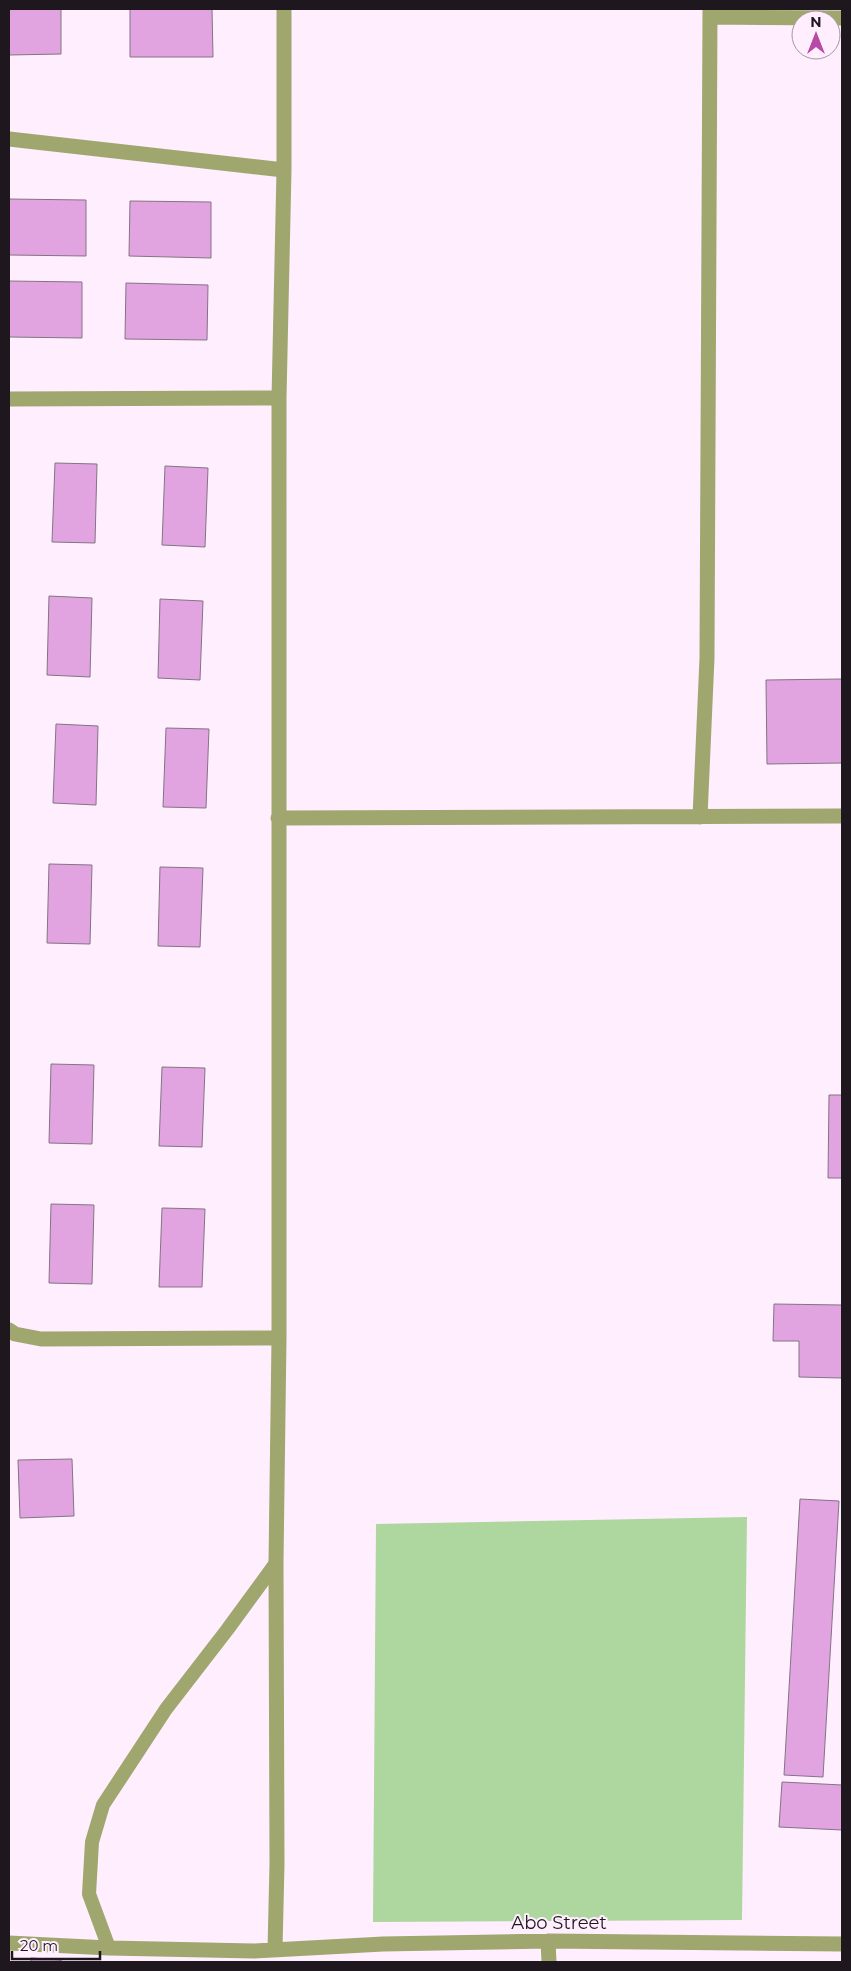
<svg xmlns="http://www.w3.org/2000/svg" width="851" height="1971" viewBox="0 0 851 1971" font-family="Montserrat,sans-serif">
<style>
.green{fill:#add79e}
.building{fill:#e1a4e1;stroke:#837483}
.lines{fill:none;stroke-linecap:round;stroke-linejoin:round}
.lane{stroke:#9fa76f;stroke-width:14}
.street{stroke:#9fa76f;stroke-width:15}
.labels{text-anchor:middle;dominant-baseline:central;stroke-width:4;stroke-linejoin:round;paint-order:stroke}
.street-label{font-size:18px;fill:#1e181e;stroke:#ffeefe}
</style>
<rect width="100%" height="100%" fill="#ffeefe"/>
<path class="green" d="M747 1517 742 1920 373 1922 376 1524Z"/>
<path class="building" d="M9 9H61V54L9 55Z
M130 9H212L213 57H130Z
M9 199 86 200V256L9 255Z
M130 201 211 202V258L129 256Z
M9 281 82 282V338L9 337Z
M126 283 208 285 207 340 125 339Z
M55 463 97 464 95 543 52 542Z
M165 466 208 468 205 547 162 545Z
M49 596 92 598 90 677 47 675Z
M160 599 203 601 200 680 158 678Z
M842 679V763L767 764 766 680Z
M56 724 98 726 96 805 53 803Z
M166 728 209 729 206 808 163 807Z
M49 864 92 865 90 944 47 943Z
M160 867 203 868 200 947 158 946Z
M51 1064 94 1065 92 1144 49 1143Z
M162 1067 205 1068 202 1147 159 1146Z
M829 1095H842V1178H828Z
M51 1204 94 1205 92 1284 49 1283Z
M162 1208 205 1209 202 1287H159Z
M774 1304 842 1305V1378L799 1377V1341H773Z
M72 1459 74 1516 20 1518 18 1460Z
M800 1499 839 1501 823 1777 784 1775Z
M782 1782 842 1785V1830L779 1827Z
M31 1958 61 1960V1962H31Z"/>
<g class="lines">
<path class="lane" d="M109 1948 89 1894 92 1842 103 1805 166 1709 227 1630 276 1563"/>
<path class="street" d="M710 17 842 18
M9 139 284 170
M9 399 279 398
M700 817 707 658 710 9
M278 818 842 816
M9 1330 15 1334 41 1339 279 1338
M548 1941 549 1962
M9 1943 109 1948 254 1951 383 1944 548 1941 842 1944
M275 1949 277 1864 276 1563 279 1338V398L284 170V9"/>
</g>
<g class="labels">
<g class="street-label">
<text x="559" y="1923">Abo Street</text>
</g>
</g>
<rect width="851" height="1971" fill="none" stroke="#1e181e" stroke-width="20"/>
<g transform="translate(816 35)"><circle r="24" fill="#ffeefe" stroke="#a598a4"/>
<path d="M0-4L9 19L0 12L-9 19Z" fill="#b849a6"/>
<text y="-8" font-size="14" font-weight="bold" text-anchor="middle" fill="#1e181e">N</text>
</g>
<path d="M12 1951v8h88v-8" fill="none" stroke="#1e181e" stroke-width="2.5"/>
<text x="20" y="1951" font-size="15" fill="#1e181e" stroke="#ffeefe" stroke-width="4" paint-order="stroke">20 m</text>
</svg>
